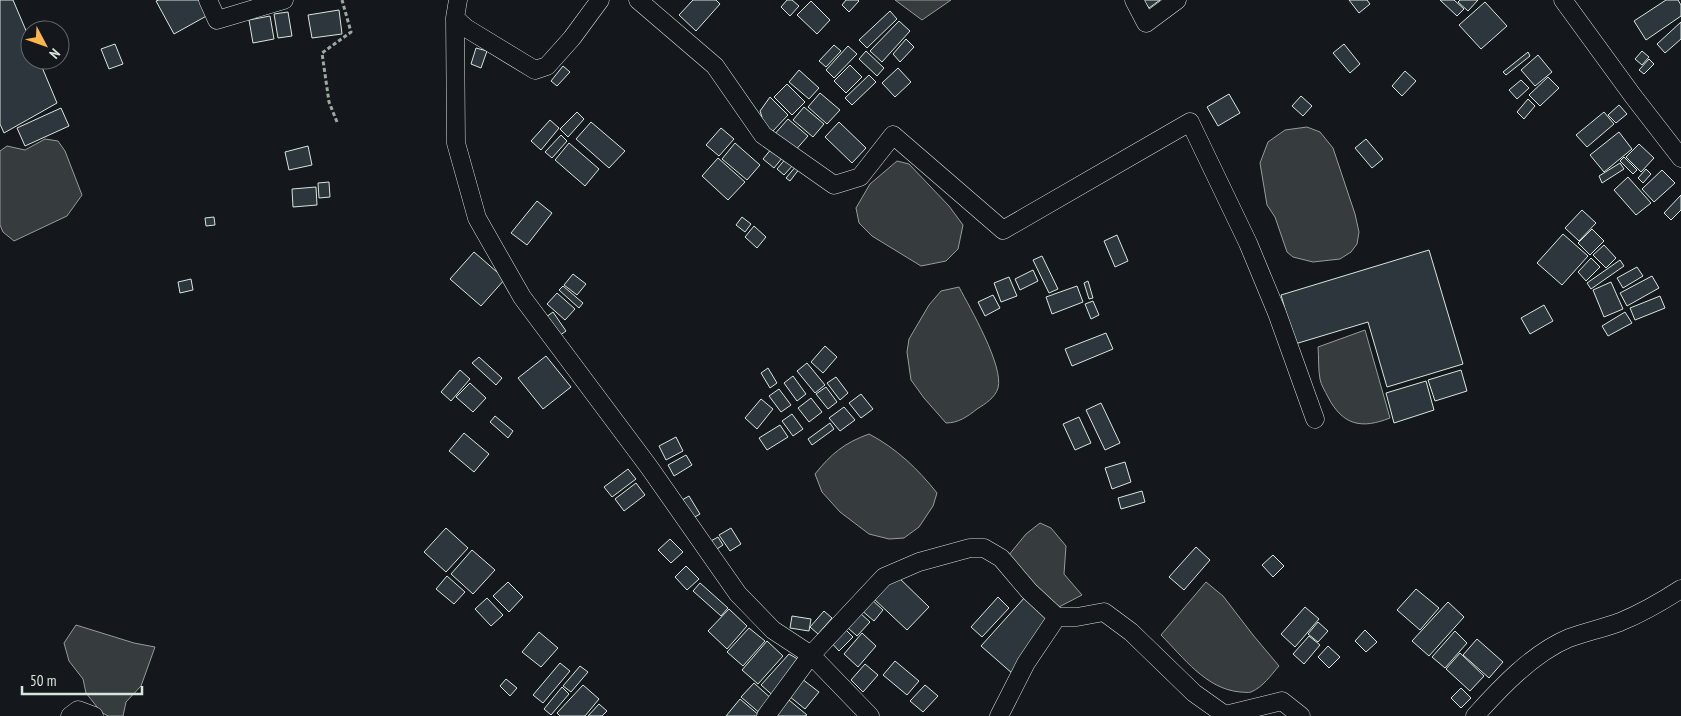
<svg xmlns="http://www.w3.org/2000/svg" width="1681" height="716" viewBox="0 0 1681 716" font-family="'PT Sans Narrow',sans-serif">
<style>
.water{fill:#363b3e;stroke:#939e99}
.building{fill:#2c363c;stroke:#d8e6dc}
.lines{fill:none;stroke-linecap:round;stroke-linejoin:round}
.minor-casing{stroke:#d8e6dc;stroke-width:19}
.path{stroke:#9da8a2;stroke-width:3;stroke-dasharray:4 2.5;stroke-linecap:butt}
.minor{stroke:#14181c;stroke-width:18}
</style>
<rect width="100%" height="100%" fill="#14181c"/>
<path class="water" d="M895 0H951L922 20Z
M1307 127 1320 132 1333 148 1355 214 1359 232 1357 244 1351 252 1340 259 1313 262 1293 257 1287 252 1275 217 1267 205 1260 163 1268 142 1285 130Z
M45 139 58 141 65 151 82 195 67 216 14 241 3 232 0 225V151L7 146 25 150Z
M897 161 909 164 949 206 963 225 958 249 946 261 921 266 872 236 859 223 856 208 870 184Z
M959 287C970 308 1004 366 998 388 995 398 985 404 977 409 967 417 958 423 946 423L924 398 911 380 907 352 909 339 929 305 941 291Z
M1365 330 1390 418C1362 429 1343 426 1328 397 1325 391 1321 385 1320 379 1318 369 1319 357 1318 347Z
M869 434C896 448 918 469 937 493L933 506 919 527 904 538 889 539 869 534 840 512 822 492 815 474C831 454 844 443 869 434Z
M1040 523 1051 528 1066 546 1064 574 1082 595 1057 608 1051 606 1008 556 1026 534Z
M1206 582 1223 596 1253 635 1279 666C1271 675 1263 687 1251 692 1248 693 1244 692 1240 692 1206 689 1183 657 1161 635Z
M76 625 134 643 155 647 141 686 126 702 123 716H108L101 712 86 693 83 679 69 661 64 643Z"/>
<path class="building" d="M0 0H13L30 40V60H39L57 103 4 133 0 124Z
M159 0H203L210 14 174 34 156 1Z
M693 0H716L720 4 696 31 679 15Z
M787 0H792L799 6 790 16 781 7Z
M846 0H858L859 1 849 12 842 5Z
M1144 0H1160L1149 8Z
M1349 0H1367L1370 4 1359 13Z
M1440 0H1454L1464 9 1457 16Z
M1460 0H1478L1468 11 1458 2Z
M1666 0H1678L1681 5V16L1646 40 1634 21Z
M811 1 830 20 817 34 797 15Z
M1485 2 1507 26 1481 49 1459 25Z
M339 10 342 34 312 38 308 15Z
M890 11 897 19 867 48 859 40Z
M288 12 292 36 278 38 274 14Z
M270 16 274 39 253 43 249 20Z
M899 21 910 31 882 62 870 51Z
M1681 22V39L1665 53 1657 44Z
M906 39 914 47 900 62 893 54Z
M115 44 123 64 109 69 101 49Z
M1344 44 1360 64 1350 73 1333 53Z
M834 45 841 51 826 67 819 61Z
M848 46 857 54 834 78 826 70Z
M476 48 487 51 481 68 471 64Z
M866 51 884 68 877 76 859 59Z
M1642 51 1649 57 1642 65 1635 59Z
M1528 52 1530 56 1506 75 1503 72Z
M1538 55 1552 72 1535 86 1521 70Z
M1649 59 1654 64 1644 74 1639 70Z
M850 65 862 77 846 93 834 81Z
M563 66 570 72 557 86 551 81Z
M898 68 911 82 895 97 882 83Z
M799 70 819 88 809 99 789 82Z
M1405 71 1416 81 1402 96 1392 86Z
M869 75 876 82 852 105 845 98Z
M1548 77 1559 88 1540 106 1529 95Z
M1521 80 1529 88 1517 99 1509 90Z
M787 84 805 102 792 115 774 97Z
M820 93 840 110 827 124 808 107Z
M1229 94 1240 113 1218 126 1207 107Z
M1301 96 1312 106 1303 116 1292 106Z
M770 97 788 115 771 133 758 121 762 117 760 111Z
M1528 99 1535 106 1524 119 1517 112Z
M1619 105 1627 114 1616 123 1608 115Z
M804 107 824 124 813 137 793 120Z
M61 108 69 126 25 146 17 128Z
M577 112 584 119 568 137 560 129Z
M1604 112 1614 124 1587 147 1576 135Z
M788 119 808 136 793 153 773 136Z
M550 120 559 128 541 150 531 141Z
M591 122 625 151 609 168 576 139Z
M839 122 866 148 852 163 825 137Z
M721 128 734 139 719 156 706 145Z
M1619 132 1632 149 1604 172 1590 155Z
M561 135 567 141 552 158 545 152Z
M1366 139 1383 159 1372 168 1355 148Z
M569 143 599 169 585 186 555 160Z
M735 143 760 165 747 180 722 159Z
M1639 144 1654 158 1641 172 1626 157Z
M308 146 312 165 289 170 285 152Z
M772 148 783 157 774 168 763 159Z
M787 157 794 164 784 175 777 169Z
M1624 157 1637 170 1633 174 1620 161Z
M718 158 745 182 728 200 702 176Z
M1620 163 1624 169 1602 183 1599 176Z
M797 165 800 168 790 181 786 178Z
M1646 169 1651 174 1643 183 1638 178Z
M1662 170 1675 183 1654 202 1642 189Z
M1628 177 1651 203 1636 215 1614 190Z
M329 182 330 197 319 198 318 183Z
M316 187 317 205 293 207 292 189Z
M1681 195V210L1671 220 1664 213Z
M537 201 552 213 527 245 511 233Z
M1582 210 1596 223 1579 241 1565 228Z
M214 217 215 225 206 226 205 218Z
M742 217 751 224 745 232 736 225Z
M754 226 766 237 757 248 745 237Z
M1592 229 1604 241 1590 255 1578 243Z
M1563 234 1588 256 1562 285 1537 263Z
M1117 235 1128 261 1115 267 1104 241Z
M1604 245 1616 258 1606 268 1593 255Z
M1429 250 1463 364 1387 387 1368 322 1295 344 1281 295Z
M474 252 505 279 481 306 450 279Z
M1042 256 1058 289 1049 293 1033 260Z
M1591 258 1600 267 1586 281 1578 272Z
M1620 260 1624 266 1591 289 1587 283Z
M1637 267 1643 276 1623 288 1617 278Z
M1033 270 1038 281 1020 290 1015 279Z
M573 274 586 284 577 295 564 285Z
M1652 276 1659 288 1627 306 1620 293Z
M1009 277 1017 296 1001 302 994 283Z
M191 279 193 290 180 293 178 282Z
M1088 281 1093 298 1089 299 1084 283Z
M1611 282 1623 309 1604 317 1593 290Z
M563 286 583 303 579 308 559 290Z
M1077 286 1083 302 1052 314 1046 297Z
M557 293 575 309 565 320 547 304Z
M993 295 1000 308 985 316 978 302Z
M1660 296 1665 308 1635 320 1630 308Z
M1093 301 1099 315 1091 319 1085 304Z
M1544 305 1553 321 1530 334 1521 318Z
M553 312 566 331 559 336 546 317Z
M1625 312 1632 323 1608 336 1602 326Z
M1106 333 1113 349 1072 366 1065 349Z
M825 346 837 357 823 373 811 362Z
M546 356 571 387 543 409 518 378Z
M479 357 502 378 496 385 472 363Z
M807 363 825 385 815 393 797 371Z
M768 368 777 383 770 388 761 373Z
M460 370 470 379 451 401 441 392Z
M1461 370 1467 391 1435 401 1428 380Z
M793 376 806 394 797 401 784 383Z
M836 377 848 393 840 400 827 383Z
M1426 381 1434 410 1394 423 1386 393Z
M470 383 486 398 473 412 456 397Z
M826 387 837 402 828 409 816 394Z
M779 389 791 405 781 412 769 396Z
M861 394 873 409 861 418 849 403Z
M811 398 822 412 809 422 798 408Z
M761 399 773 409 757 429 745 418Z
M1101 403 1120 443 1105 450 1086 410Z
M844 407 855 420 840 431 829 418Z
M792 414 803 429 793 436 782 421Z
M495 416 513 431 508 438 490 422Z
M1079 417 1091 443 1075 450 1063 424Z
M830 423 834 429 812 445 808 439Z
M780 425 788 437 767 450 759 438Z
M464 433 489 454 474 472 449 451Z
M676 437 683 451 666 460 659 446Z
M686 455 692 465 674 476 668 465Z
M1125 462 1131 482 1112 489 1105 468Z
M628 469 636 479 612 497 604 487Z
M636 483 645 495 624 511 615 499Z
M1142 491 1145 502 1121 509 1118 498Z
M689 496 700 514 693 518 682 500Z
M446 528 468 548 446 572 424 552Z
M731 528 741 544 730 551 719 535Z
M718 537 723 545 714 551 709 542Z
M670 539 683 552 671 563 658 550Z
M1196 547 1210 560 1184 590 1169 577Z
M472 550 495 570 473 594 451 574Z
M1273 555 1284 566 1273 577 1262 565Z
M686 566 699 579 687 590 675 577Z
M895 574 929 607 907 630 873 598Z
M447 576 465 592 454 604 436 589Z
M508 582 523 597 509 612 493 596Z
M700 583 728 608 721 616 693 591Z
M1416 589 1439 608 1420 630 1397 610Z
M1026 596 1052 620 1013 674 981 646Z
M998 597 1009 608 982 637 971 627Z
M487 598 503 615 491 626 475 609Z
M870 598 883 610 874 621 860 609Z
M1448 602 1464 617 1429 656 1412 641Z
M1305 607 1319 619 1295 647 1281 634Z
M729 609 747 626 727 649 708 631Z
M824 611 832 618 818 634 810 627Z
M860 613 870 622 857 636 848 628Z
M792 616 811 619 809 631 790 628Z
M1318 622 1328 631 1318 642 1308 634Z
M842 626 853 637 839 651 829 640Z
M749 628 765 641 743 666 727 652Z
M1365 630 1377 642 1366 652 1355 641Z
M1455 631 1467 643 1445 668 1432 657Z
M539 632 558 648 541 667 522 652Z
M862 633 876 646 858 667 844 654Z
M1309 636 1320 645 1304 664 1293 654Z
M1477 639 1503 662 1489 678 1463 655Z
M767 641 783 656 758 684 742 670Z
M1328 646 1340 657 1329 668 1318 657Z
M1460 653 1484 676 1470 691 1446 669Z
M789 654 801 661 777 699 761 685Z
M895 661 919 681 907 695 883 675Z
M560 663 570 671 543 703 533 695Z
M865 664 878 675 863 692 851 680Z
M580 666 588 672 571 692 563 686Z
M506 679 517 688 510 696 500 686Z
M802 679 819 692 805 709 789 696Z
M754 683 774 701 762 715 741 697Z
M583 685 599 699 585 716H560L557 713Z
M925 685 938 696 923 712 910 701Z
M562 687 569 694 551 715 544 709Z
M1461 688 1471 698 1461 708 1451 698Z
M740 699 760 716H726Z
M789 700 807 715 805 716H776Z
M599 704 607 711 602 716H588Z"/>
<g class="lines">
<defs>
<path id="minor" d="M208 0 217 20 284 0
M458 0 455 18 456 143 477 218 522 297 649 467 738 594 773 630 811 655 870 716
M638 0 715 66 763 135 834 185 860 177 893 135 1003 230 1190 122 1248 243 1277 313 1315 419
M1134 0 1146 23 1177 0
M1563 0 1633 96 1681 158
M455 18 466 28 535 70 547 66 572 38 600 0
M70 716 78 710 94 716
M766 716 811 655 884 577 919 562 970 548H984L1001 558 1029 591 1057 617H1077L1104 612 1131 632 1194 693 1225 715 1282 701 1301 716
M999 716 1026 663 1057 617
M1475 716C1500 688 1533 653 1569 638 1586 632 1604 628 1620 622 1642 613 1661 602 1681 589"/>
</defs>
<use href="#minor" class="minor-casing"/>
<path class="path" d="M337 122 329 102 322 53 351 32 342 0"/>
<use href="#minor" class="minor"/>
</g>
<g transform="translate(45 45) rotate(131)"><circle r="24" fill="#14181c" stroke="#626a69"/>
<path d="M0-4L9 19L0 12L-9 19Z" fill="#ffb74d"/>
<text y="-8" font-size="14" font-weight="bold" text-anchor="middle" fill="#d8e6dc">N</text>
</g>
<path d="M22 686v8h120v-8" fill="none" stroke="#d8e6dc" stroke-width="2.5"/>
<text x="30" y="686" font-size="15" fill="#d8e6dc" stroke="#14181c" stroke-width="4" paint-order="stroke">50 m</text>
</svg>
